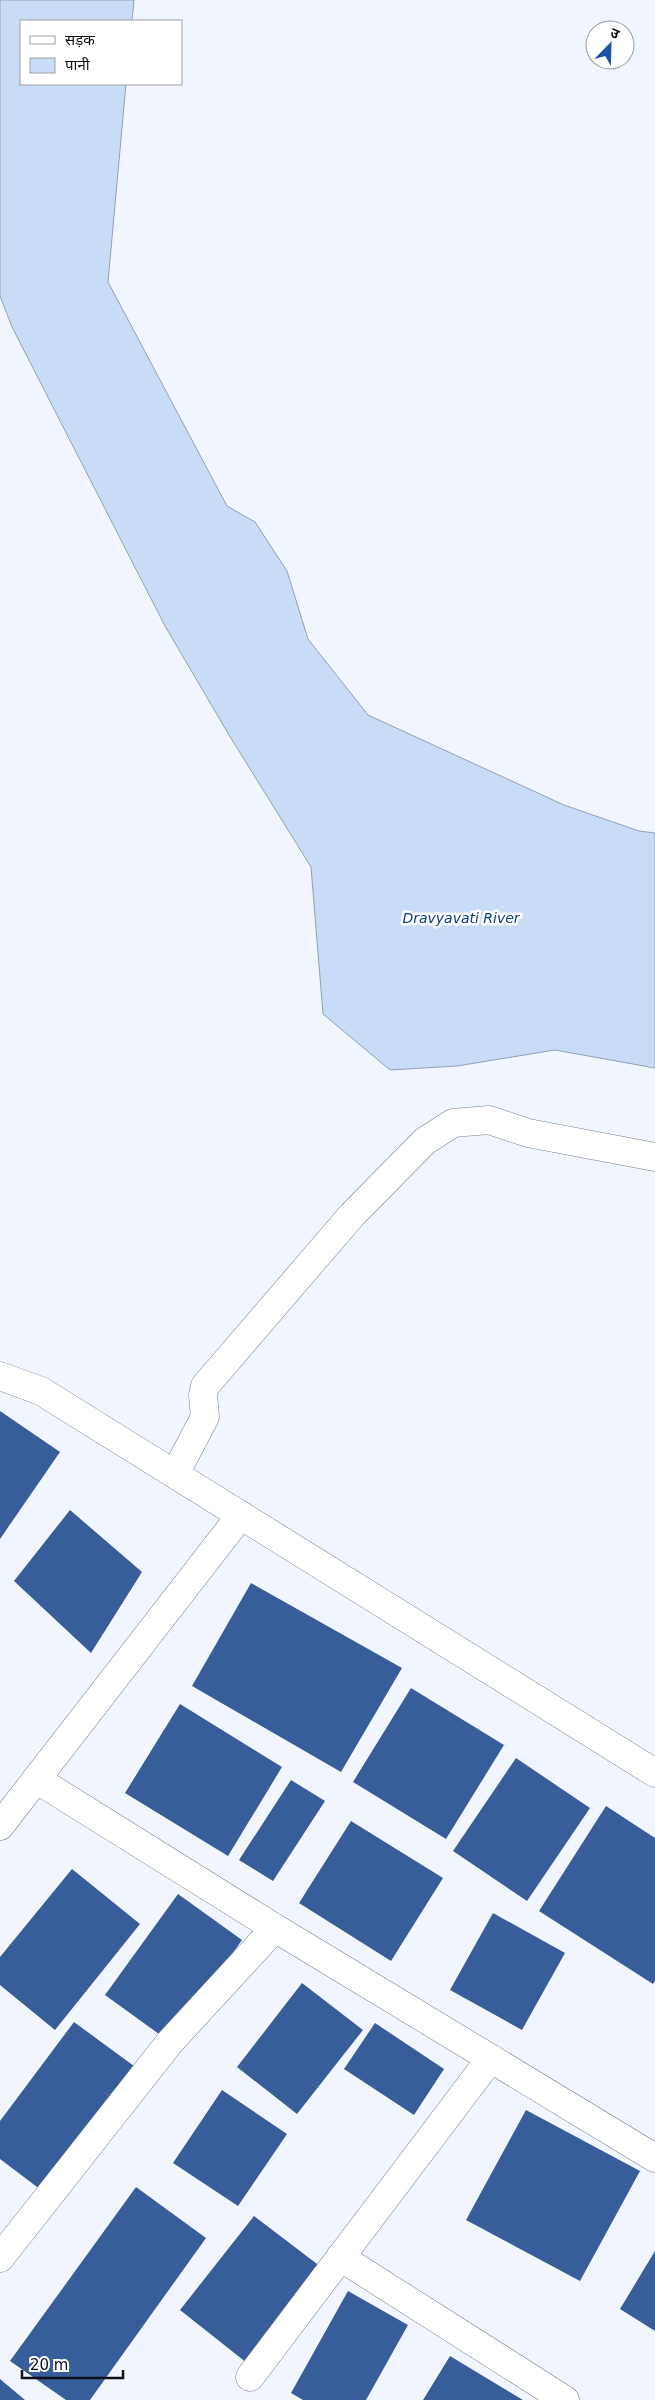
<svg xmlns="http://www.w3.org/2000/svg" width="655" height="2400" viewBox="0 0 655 2400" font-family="'DejaVu Sans','Noto Sans Devanagari',sans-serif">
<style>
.water{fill:#c9dcf7;stroke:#919fb3}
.building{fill:#375e9a}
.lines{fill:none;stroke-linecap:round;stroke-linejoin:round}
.minor-casing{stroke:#777f8a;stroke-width:29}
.minor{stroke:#fff;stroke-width:28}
.labels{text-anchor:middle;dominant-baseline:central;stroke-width:5;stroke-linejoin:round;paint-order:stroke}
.water-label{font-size:14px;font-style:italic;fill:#073e89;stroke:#fff}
</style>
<rect width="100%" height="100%" fill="#f1f6fe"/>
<path class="water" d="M0 0H134L132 21H21V84H126L108 282 227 506 255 522 287 571 308 639 368 715 564 805 639 831 655 833V1068L555 1050 457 1066 390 1070 323 1014 311 867 229 735 165 626 12 327 0 296Z"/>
<path class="building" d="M0 1411 60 1452 0 1539Z
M70 1510 142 1572 91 1653 14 1581Z
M251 1583 402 1668 341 1772 192 1686Z
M411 1688 504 1745 446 1839 353 1782Z
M180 1704 282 1767 228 1856 125 1793Z
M516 1758 590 1808 527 1901 453 1851Z
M291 1780 325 1801 273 1881 239 1860Z
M606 1806 655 1838V1981L653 1984 539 1911Z
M351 1821 443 1878 391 1961 299 1903Z
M72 1869 140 1924 55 2030 0 1985V1957Z
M178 1894 242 1940 170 2042 105 1995Z
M493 1913 565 1953 522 2030 450 1990Z
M302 1983 363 2030 297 2114 237 2067Z
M74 2022 138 2069 45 2193 0 2159V2121Z
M375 2023 444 2069 414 2115 344 2069Z
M222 2090 287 2134 238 2206 173 2163Z
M526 2110 640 2171 580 2281 466 2220Z
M136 2187 206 2238 90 2400H66L10 2361Z
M254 2216 321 2267 247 2363 180 2310Z
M655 2251V2331L620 2309Z
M348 2291 408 2325 366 2400H303L291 2393Z
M450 2356 523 2400H423Z
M0 2379 25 2400H0Z"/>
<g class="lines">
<defs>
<path id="minor" d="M0 1376 41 1391 655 1773
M175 1474 205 1417 203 1395 205 1386 352 1215 425 1141 453 1123 489 1120 528 1133 655 1157
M36 1779 275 1928
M0 1826 241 1515
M340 2257 565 2400
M0 2258 170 2042 275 1928 655 2158
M250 2377 491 2058"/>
</defs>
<use href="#minor" class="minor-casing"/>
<use href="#minor" class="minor"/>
</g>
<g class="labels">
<g class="water-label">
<text x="461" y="918">Dravyavati River</text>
</g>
</g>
<rect x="20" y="20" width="162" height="65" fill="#ffffff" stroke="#9e9fa1"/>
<rect x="30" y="36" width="25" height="8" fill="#ffffff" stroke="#9e9fa1"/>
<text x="65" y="45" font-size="15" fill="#0d1014">सड़क</text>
<rect x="30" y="58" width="25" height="15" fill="#c9dcf7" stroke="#9e9fa1"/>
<text x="65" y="70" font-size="15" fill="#0d1014">पानी</text>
<g transform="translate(610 45) rotate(23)"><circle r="24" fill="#ffffff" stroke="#9e9fa1"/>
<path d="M0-4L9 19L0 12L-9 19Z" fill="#1c53a4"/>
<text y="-8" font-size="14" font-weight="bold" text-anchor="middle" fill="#0d1014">उ</text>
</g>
<path d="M22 2370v8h101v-8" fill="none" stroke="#0d1014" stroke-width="2.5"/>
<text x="30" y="2370" font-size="15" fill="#0d1014" stroke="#ffffff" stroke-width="4" paint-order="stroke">20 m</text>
</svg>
